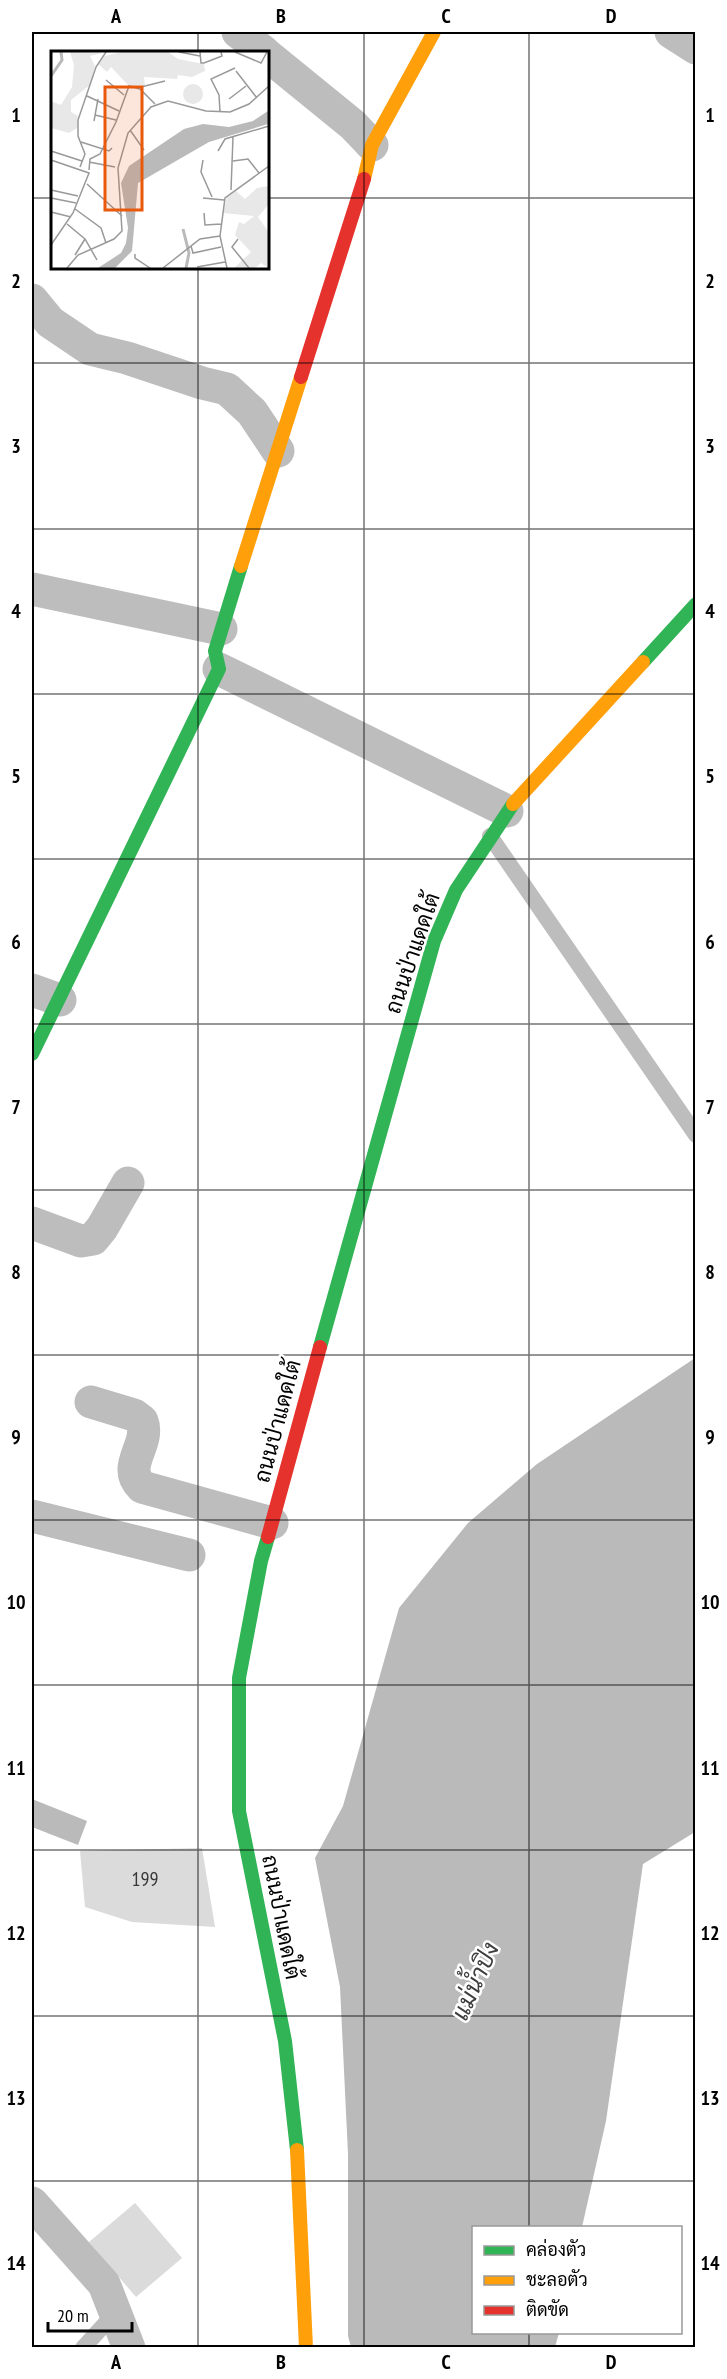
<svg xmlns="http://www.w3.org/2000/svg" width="727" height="2379" viewBox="0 0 727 2379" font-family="'PT Sans Narrow',Sarabun,sans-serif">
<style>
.water{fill:#bababa}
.building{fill:#dbdbdb}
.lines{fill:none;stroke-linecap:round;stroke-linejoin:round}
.lane{stroke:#bdbdbd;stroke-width:16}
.street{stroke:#bdbdbd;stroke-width:33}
.fast{stroke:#30b455;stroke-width:14}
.slow{stroke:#ff9f0a;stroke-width:14}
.jam{stroke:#e5322d;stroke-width:14}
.grid{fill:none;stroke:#000;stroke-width:1.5;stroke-opacity:0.55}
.labels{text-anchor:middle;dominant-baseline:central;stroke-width:5;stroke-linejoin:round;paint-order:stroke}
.number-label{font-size:20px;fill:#373737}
.street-label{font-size:22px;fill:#000;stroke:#fff}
.water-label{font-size:24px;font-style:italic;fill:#3d3d3d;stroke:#fff}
.inset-river{fill:none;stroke:#bababa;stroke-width:3}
.inset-road{fill:none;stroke:#999;stroke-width:1.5}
.view{fill:#e8590c;fill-opacity:0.15;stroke:#e8590c;stroke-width:3}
.inset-edge{fill:none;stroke:#000;stroke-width:3}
.neatline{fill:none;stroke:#000;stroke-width:2}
.grid-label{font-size:20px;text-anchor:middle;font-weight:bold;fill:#000}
</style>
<rect width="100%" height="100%" fill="#fff"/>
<path class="water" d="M695 1358V1832L643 1864 606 2121 582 2227 474 2228V2332L559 2333 555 2347H351L348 2336V2154L340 1987 315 1858 343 1806 399 1608 468 1523 537 1464Z
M32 1799 87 1821 78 1845 32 1827Z"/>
<path class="building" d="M202 1848 215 1927 132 1922 85 1907 80 1851Z
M135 2203 182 2258 136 2297 89 2242Z"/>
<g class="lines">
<path class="lane" d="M490 836 696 1135
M83 2348 115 2313"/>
<path class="street" d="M238 32 264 52
M671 32 696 48
M267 55 353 125 372 145
M32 300 50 322 90 349 127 358 202 383 227 389 252 412 278 451
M32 589 221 629
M219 669 507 811
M32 990 60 1000
M32 1223 81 1241 93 1239 102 1228 128 1183
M91 1402 134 1415 142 1421C151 1445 120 1466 142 1487L272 1523
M32 1516 189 1555
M32 2203 104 2284 129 2348"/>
<path class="fast" d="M643 662 696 604
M32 1054 219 669 215 651 241 566
M320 1347 434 941 456 890 513 804
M268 1537 261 1561 239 1678V1811L285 2041 297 2150"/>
<path class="slow" d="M364 179 372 145 434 32
M241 566 301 377
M513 804 643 662
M297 2150 306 2348"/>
<path class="jam" d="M301 377 364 179
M268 1537 320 1347"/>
</g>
<path class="grid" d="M198 32V52M364 32V2348M529 32V2228M32 198H52M267 198H696M198 267V2348M32 363H696M32 529H696M32 694H696M32 859H696M32 1024H696M32 1190H696M32 1355H696M32 1520H696M32 1685H696M32 1850H696M32 2016H696M32 2181H696M529 2332V2348"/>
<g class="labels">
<g class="number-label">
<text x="145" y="1879">199</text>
</g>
<g class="street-label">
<text transform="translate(412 953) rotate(-71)">ถนนป่าแดดใต้</text>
<text transform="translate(277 1421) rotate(-75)">ถนนป่าแดดใต้</text>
<text transform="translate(282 1917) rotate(79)">ถนนป่าแดดใต้</text>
</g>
<g class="water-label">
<text transform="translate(475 1981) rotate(-66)">แม่น้ำปิง</text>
</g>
</g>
<g transform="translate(51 51)">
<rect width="218" height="218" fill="#fff"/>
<path d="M19 1 52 2 39 5 44 15 39 34 20 49V61L27 65 26 77 18 82 0 77V50L10 54 21 36 23 14ZM70 1H117L127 8 153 13 154 20 141 26 127 24 126 28 93 26 94 34 78 35 60 16 56 21 47 13 54 5ZM132 43a10 10 0 1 1 20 0a10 10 0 1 1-20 0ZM217 135V154L207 166 217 180V217L210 212 204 217H183L200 201 184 184 188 171 193 173 203 165 172 162 176 146 185 140 194 148 206 137Z" fill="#e8e8e8"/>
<path d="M217 60V73L158 91 87 132 81 200 64 217H47L70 202 75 192 77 177 70 132 78 115 133 78 152 73 178 76 202 70Z" fill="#bababa"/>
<path class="inset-river" d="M0 25 11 9 10 1M132 178 138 202 135 217"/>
<path class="inset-road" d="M128 1 149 5M149 1 150 12H153L171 5 170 1M184 1 210 12 216 1M185 20 206 47M55 29 73 44M86 37 114 30M36 45 68 60M178 48 195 35M169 61 168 44 160 28 184 17M44 64 65 69M43 70 47 48M79 79 93 99M30 91 58 100 61 97M0 100 31 110M167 100 174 88 218 75M0 109 38 122 22 162 0 194M152 109 150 121 161 146M182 110 197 108 208 122M38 111 64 116M29 116 34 103 27 85V69L45 16 55 1M38 119 39 108 49 103 65 71 78 35 89 38 104 53M36 133 71 165M0 139 27 145M180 139 182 86M0 147 25 152M152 147 173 149M24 158 50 177 55 192M0 161 20 166M153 162 154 174 170 173M16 173 34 188 46 209M187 188 181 196 198 217M140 195 142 202 170 196M84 203V207L99 217M24 204 34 188M146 216 174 211M16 217 27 204 63 188 71 180 67 117 77 82 100 56 117 50 155 60 179 61 198 53 218 35M112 217 149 188 169 185M176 217 169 185 174 147 218 115"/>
<path class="view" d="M54 36H91V159H54Z"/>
<rect width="218" height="218" class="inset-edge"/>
</g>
<rect width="727" height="2379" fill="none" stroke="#ffffff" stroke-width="66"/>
<rect x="472" y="2226" width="210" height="108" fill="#ffffff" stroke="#999999" stroke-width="1.5"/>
<rect x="484" y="2246" width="30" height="9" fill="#30b455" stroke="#999999" stroke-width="1.5"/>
<text x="526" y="2256" font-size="18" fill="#000000">คล่องตัว</text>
<rect x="484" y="2276" width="30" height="9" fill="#ff9f0a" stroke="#999999" stroke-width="1.5"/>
<text x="526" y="2286" font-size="18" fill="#000000">ชะลอตัว</text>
<rect x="484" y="2306" width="30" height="9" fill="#e5322d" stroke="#999999" stroke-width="1.5"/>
<text x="526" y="2316" font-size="18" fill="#000000">ติดขัด</text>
<path d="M48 2322v9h84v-9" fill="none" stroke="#000000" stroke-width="3"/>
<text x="57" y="2322" font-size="18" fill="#000000" stroke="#ffffff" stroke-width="4.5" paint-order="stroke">20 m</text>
<rect x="33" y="33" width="661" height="2313" class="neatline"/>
<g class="grid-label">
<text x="116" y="23">A</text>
<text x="281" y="23">B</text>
<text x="446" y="23">C</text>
<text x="611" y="23">D</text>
<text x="16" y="122">1</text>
<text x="710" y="122">1</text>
<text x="16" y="288">2</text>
<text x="710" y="288">2</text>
<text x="16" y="453">3</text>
<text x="710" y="453">3</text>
<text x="16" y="618">4</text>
<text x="710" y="618">4</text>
<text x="16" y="783">5</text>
<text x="710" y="783">5</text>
<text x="16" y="949">6</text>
<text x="710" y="949">6</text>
<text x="16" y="1114">7</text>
<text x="710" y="1114">7</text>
<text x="16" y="1279">8</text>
<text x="710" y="1279">8</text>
<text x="16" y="1444">9</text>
<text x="710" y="1444">9</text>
<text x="16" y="1609">10</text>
<text x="710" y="1609">10</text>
<text x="16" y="1775">11</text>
<text x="710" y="1775">11</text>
<text x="16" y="1940">12</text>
<text x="710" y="1940">12</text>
<text x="16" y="2105">13</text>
<text x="710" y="2105">13</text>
<text x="16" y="2270">14</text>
<text x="710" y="2270">14</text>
<text x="116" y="2369">A</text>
<text x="281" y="2369">B</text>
<text x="446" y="2369">C</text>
<text x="611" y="2369">D</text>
</g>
</svg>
